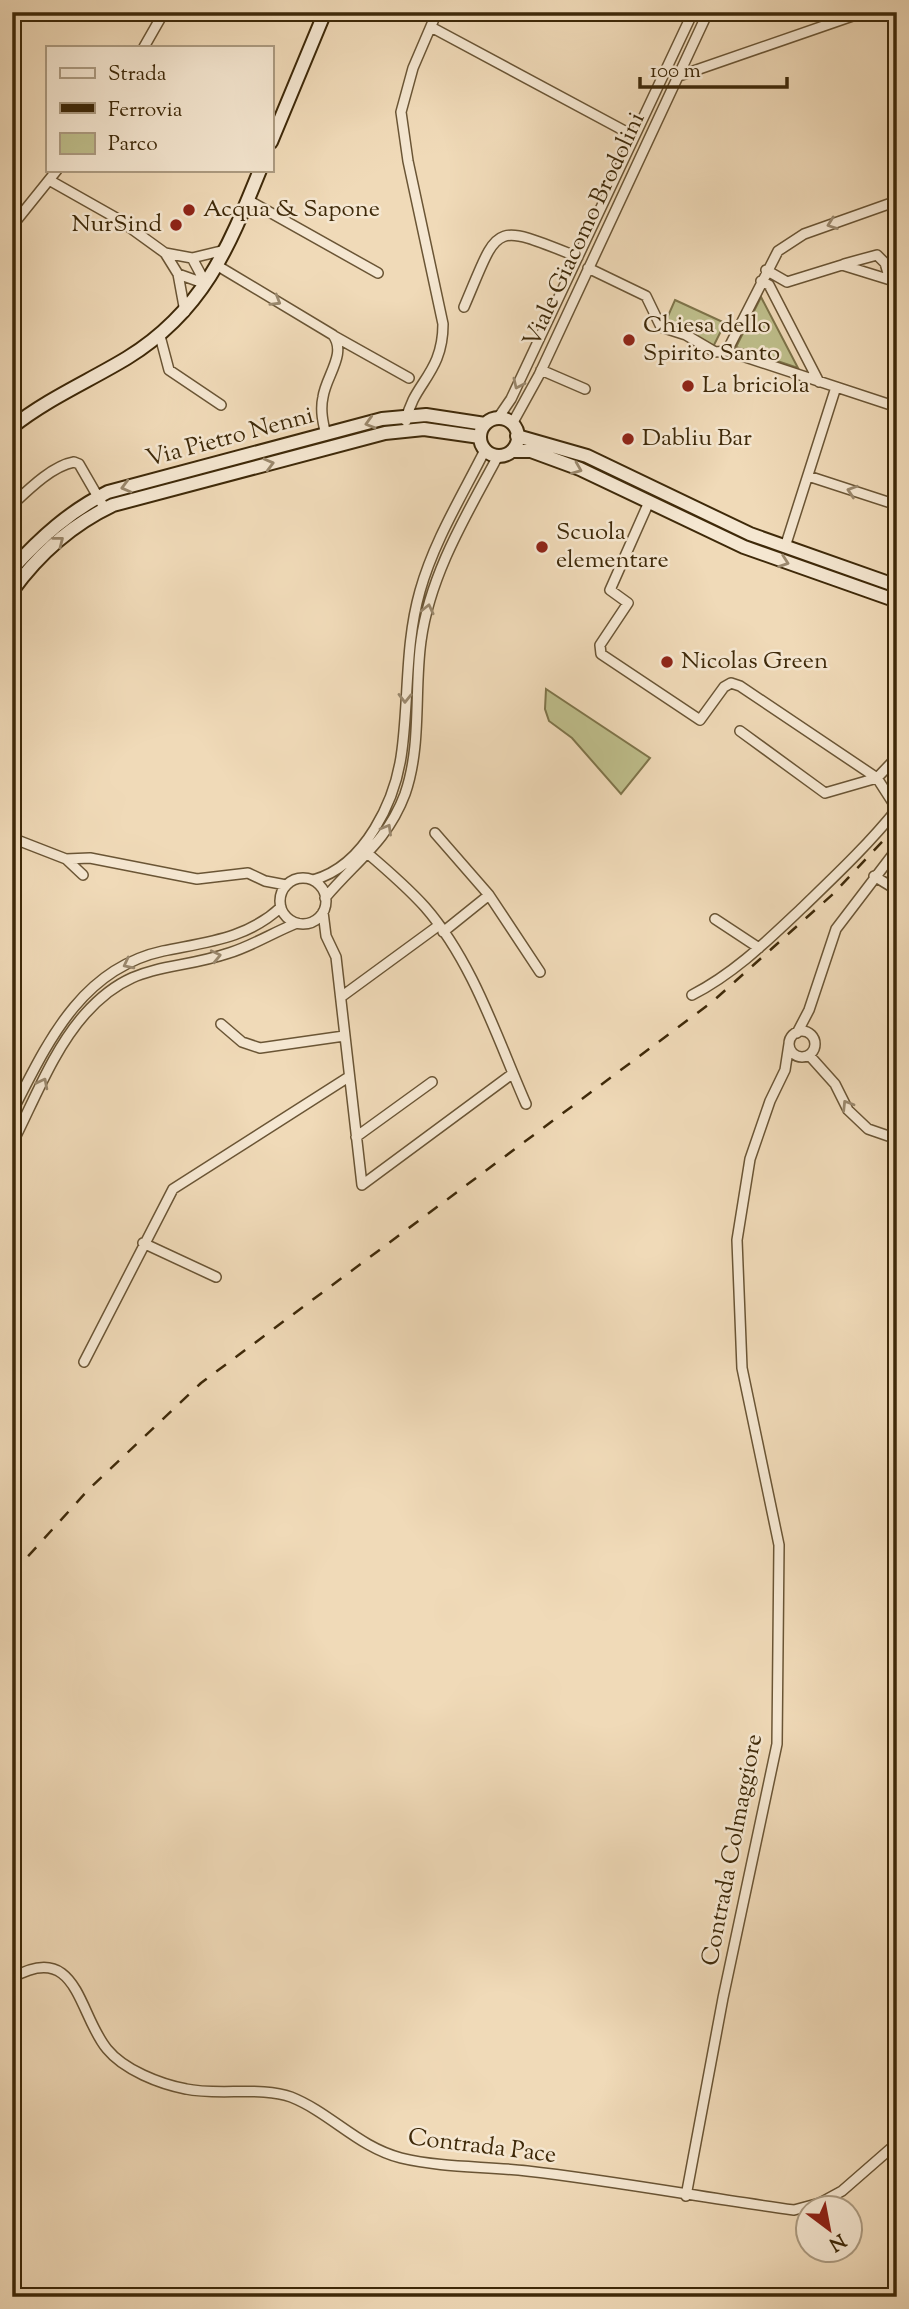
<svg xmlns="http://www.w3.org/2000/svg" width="909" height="2309" viewBox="0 0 909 2309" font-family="'Sorts Mill Goudy',serif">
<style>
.green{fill:#bebe8b;stroke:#7e744a;stroke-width:2}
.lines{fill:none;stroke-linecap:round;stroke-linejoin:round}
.street-casing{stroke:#6a5535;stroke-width:12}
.secondary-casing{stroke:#3e2909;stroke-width:16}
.street{stroke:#f5e7d1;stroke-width:9}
.secondary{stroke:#f5e7d1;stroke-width:12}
.rail{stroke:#3e2909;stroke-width:2.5;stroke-dasharray:12 12;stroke-linecap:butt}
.oneway{stroke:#9a886d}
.poi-dot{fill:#8f2418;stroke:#f5e7d1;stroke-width:2.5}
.labels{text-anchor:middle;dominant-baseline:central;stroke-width:5;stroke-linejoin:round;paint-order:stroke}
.poi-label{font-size:24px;fill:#3e2909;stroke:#f5e7d1;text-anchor:start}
.street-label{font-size:24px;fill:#3e2909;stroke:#f5e7d1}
</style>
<rect width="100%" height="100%" fill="#f0dab8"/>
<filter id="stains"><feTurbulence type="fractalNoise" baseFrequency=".00286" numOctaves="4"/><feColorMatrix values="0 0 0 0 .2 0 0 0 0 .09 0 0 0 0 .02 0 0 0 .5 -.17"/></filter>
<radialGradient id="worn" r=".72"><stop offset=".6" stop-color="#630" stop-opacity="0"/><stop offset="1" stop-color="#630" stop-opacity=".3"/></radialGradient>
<path class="green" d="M761 297 798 368 736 347Z
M675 300 725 323 713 347 664 325Z
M546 689 650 758 621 794 572 738 549 721 545 709Z"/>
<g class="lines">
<defs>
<path id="street" d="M895 12 897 17
M431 27 634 136
M144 47 164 12
M679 76 864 12
M49 180 118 219 165 253 178 274 185 312
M248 200 378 273
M12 226 57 170
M165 253 192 258 225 250
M192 258 206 284
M844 264 877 255 885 263 890 280
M218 266 333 335C347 354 326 376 323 397 320 410 323 423 326 435
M588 268 646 296 661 327 686 335 715 352 727 351 897 407
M766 270 787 282 842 265 897 282
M178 274 206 284
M761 281 769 285 819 382
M464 307C500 223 490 222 578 257
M160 336 169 370 221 405
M334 336 409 378
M727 351 778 251 804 234 897 201
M541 370 585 389
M498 418 511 399 693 12
M406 421C413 383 443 374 443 324L408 161 401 112 413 68 437 12
M512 424 539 375 708 12
M808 476 897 505
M649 502 610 590 628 603 600 645 601 654 700 720 724 687 731 683 740 686 877 778 897 809C868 845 836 875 803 907 768 940 735 973 692 995
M12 505C29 489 52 466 74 462L79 464 105 509
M785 547 836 387
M740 731 825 793 877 778
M877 778 897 757
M435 833 489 895 540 972
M12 838 66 859 90 858 197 879 248 873 265 881 286 885
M366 852C386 869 407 887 425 907 473 962 497 1038 526 1104
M66 859 83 875
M874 876 897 890
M280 901a23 23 0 1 1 46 0a23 23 0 1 1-46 0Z
M313 880C365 866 396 800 402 750 409 696 405 644 420 591 434 541 462 496 485 450
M325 898C356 861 387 842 405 794 422 745 414 691 421 641 430 574 467 514 498 456
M323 912 326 936 336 957 362 1185
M715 919 759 948
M443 932 489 895
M341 997 438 926
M221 1024 242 1042 260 1048 344 1036
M789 1044a13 13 0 1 1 26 0a13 13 0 1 1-26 0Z
M797 1033 809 1010 836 929 897 849
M809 1055 835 1084 848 1110 868 1129 897 1139
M12 1112C47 1044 80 969 163 951 206 942 247 939 281 907
M356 1137 432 1082
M12 1144C34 1101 53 1050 85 1014 133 960 169 973 229 953 252 946 274 932 297 923
M362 1185 512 1074
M143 1243 216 1277
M84 1362 173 1189 347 1078
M12 1978C78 1940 78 2014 107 2049 124 2070 160 2084 186 2089 218 2096 262 2086 291 2097 331 2113 358 2147 401 2158 443 2168 484 2166 527 2171 616 2181 705 2198 794 2210L820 2203 842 2191 897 2143
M686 2196 723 1998 777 1744 779 1545 742 1368 737 1240 750 1159 770 1101 785 1070 789 1044"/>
<path id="secondary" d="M271 142 325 12
M480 437a19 19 0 1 1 38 0a19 19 0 1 1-38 0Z
M12 427C47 399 89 381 127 358 203 311 228 249 260 170
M517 436 587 456 750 534 897 586
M512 451H531L580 469 744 547 897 601
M12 569C41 537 70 511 108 492L382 419 426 415 485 424
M12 591C38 555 73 524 113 505L385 433 424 429 480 437"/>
</defs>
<use href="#street" class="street-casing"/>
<use href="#secondary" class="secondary-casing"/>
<use href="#street" class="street"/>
<use href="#secondary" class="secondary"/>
<path class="rail" d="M12 1574 89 1489 201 1383 712 1002 833 894 897 826"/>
</g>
<defs><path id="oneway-chevron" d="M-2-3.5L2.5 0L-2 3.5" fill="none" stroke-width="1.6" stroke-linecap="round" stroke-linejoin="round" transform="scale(1.75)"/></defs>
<g class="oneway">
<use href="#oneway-chevron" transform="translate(832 224) rotate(160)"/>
<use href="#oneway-chevron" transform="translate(276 301) rotate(31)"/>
<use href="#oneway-chevron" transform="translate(518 384) rotate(115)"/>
<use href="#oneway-chevron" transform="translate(370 423) rotate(164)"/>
<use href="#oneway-chevron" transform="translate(269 464) rotate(-15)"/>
<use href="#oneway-chevron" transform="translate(577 469) rotate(22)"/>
<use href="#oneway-chevron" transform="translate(126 487) rotate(165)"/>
<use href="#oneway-chevron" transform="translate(852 491) rotate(-162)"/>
<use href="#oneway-chevron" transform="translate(59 541) rotate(-38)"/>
<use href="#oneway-chevron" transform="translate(784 562) rotate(19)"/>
<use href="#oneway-chevron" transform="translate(428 609) rotate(-77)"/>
<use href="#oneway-chevron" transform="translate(405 698) rotate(91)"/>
<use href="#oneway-chevron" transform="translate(387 829) rotate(-60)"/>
<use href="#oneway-chevron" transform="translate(216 956) rotate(-13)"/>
<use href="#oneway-chevron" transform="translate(128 964) rotate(153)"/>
<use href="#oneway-chevron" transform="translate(43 1083) rotate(-63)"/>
<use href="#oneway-chevron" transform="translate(847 1105) rotate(-122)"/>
</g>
<g class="poi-dot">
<circle cx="189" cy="210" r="7"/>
<circle cx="176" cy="225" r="7"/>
<circle cx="629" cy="340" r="7"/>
<circle cx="688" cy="386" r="7"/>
<circle cx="628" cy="439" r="7"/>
<circle cx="542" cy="547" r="7"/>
<circle cx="667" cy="662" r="7"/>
</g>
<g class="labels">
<g class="poi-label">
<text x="203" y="210">Acqua &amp; Sapone</text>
<text x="162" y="225" text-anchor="end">NurSind</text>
<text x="643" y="326">Chiesa dello<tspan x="643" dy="28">Spirito Santo</tspan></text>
<text x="702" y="386">La briciola</text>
<text x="642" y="439">Dabliu Bar</text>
<text x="556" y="533">Scuola<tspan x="556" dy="28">elementare</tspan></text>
<text x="681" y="662">Nicolas Green</text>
</g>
<g class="street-label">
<text transform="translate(585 230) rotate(-65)">Viale Giacomo Brodolini</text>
<text transform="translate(230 438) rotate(-15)">Via Pietro Nenni</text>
<text transform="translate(733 1850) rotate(-79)">Contrada Colmaggiore</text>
<text transform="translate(482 2147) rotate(7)">Contrada Pace</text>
</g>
</g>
<rect width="909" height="2309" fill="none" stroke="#f0dab8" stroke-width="42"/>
<rect x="14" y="14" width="881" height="2281" fill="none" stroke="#3e2909" stroke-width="3.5"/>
<rect x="21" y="21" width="867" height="2267" fill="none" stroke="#3e2909" stroke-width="2"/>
<rect x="46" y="46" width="228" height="126" fill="#f5e7d1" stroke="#ac9b81" stroke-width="2"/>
<rect x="60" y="68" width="35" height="10" fill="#f5e7d1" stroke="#ac9b81" stroke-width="2"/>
<text x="108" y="80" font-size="21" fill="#3e2909">Strada</text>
<rect x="60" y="103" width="35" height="10" fill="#3e2909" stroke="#ac9b81" stroke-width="2"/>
<text x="108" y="116" font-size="21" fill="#3e2909">Ferrovia</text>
<rect x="60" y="133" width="35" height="21" fill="#bebe8b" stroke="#ac9b81" stroke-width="2"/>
<text x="108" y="150" font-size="21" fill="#3e2909">Parco</text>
<g transform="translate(829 2229) rotate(148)"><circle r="33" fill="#f5e7d1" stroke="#ac9b81" stroke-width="2"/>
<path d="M0-5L12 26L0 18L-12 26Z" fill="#8f2418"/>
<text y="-10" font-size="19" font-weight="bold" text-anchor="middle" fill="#3e2909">N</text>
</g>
<path d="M640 77v10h147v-10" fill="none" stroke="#3e2909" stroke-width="3.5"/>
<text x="650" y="77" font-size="21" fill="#3e2909" stroke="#f5e7d1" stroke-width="5" paint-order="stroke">100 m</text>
<rect width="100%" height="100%" filter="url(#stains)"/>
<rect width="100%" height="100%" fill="url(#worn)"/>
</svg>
